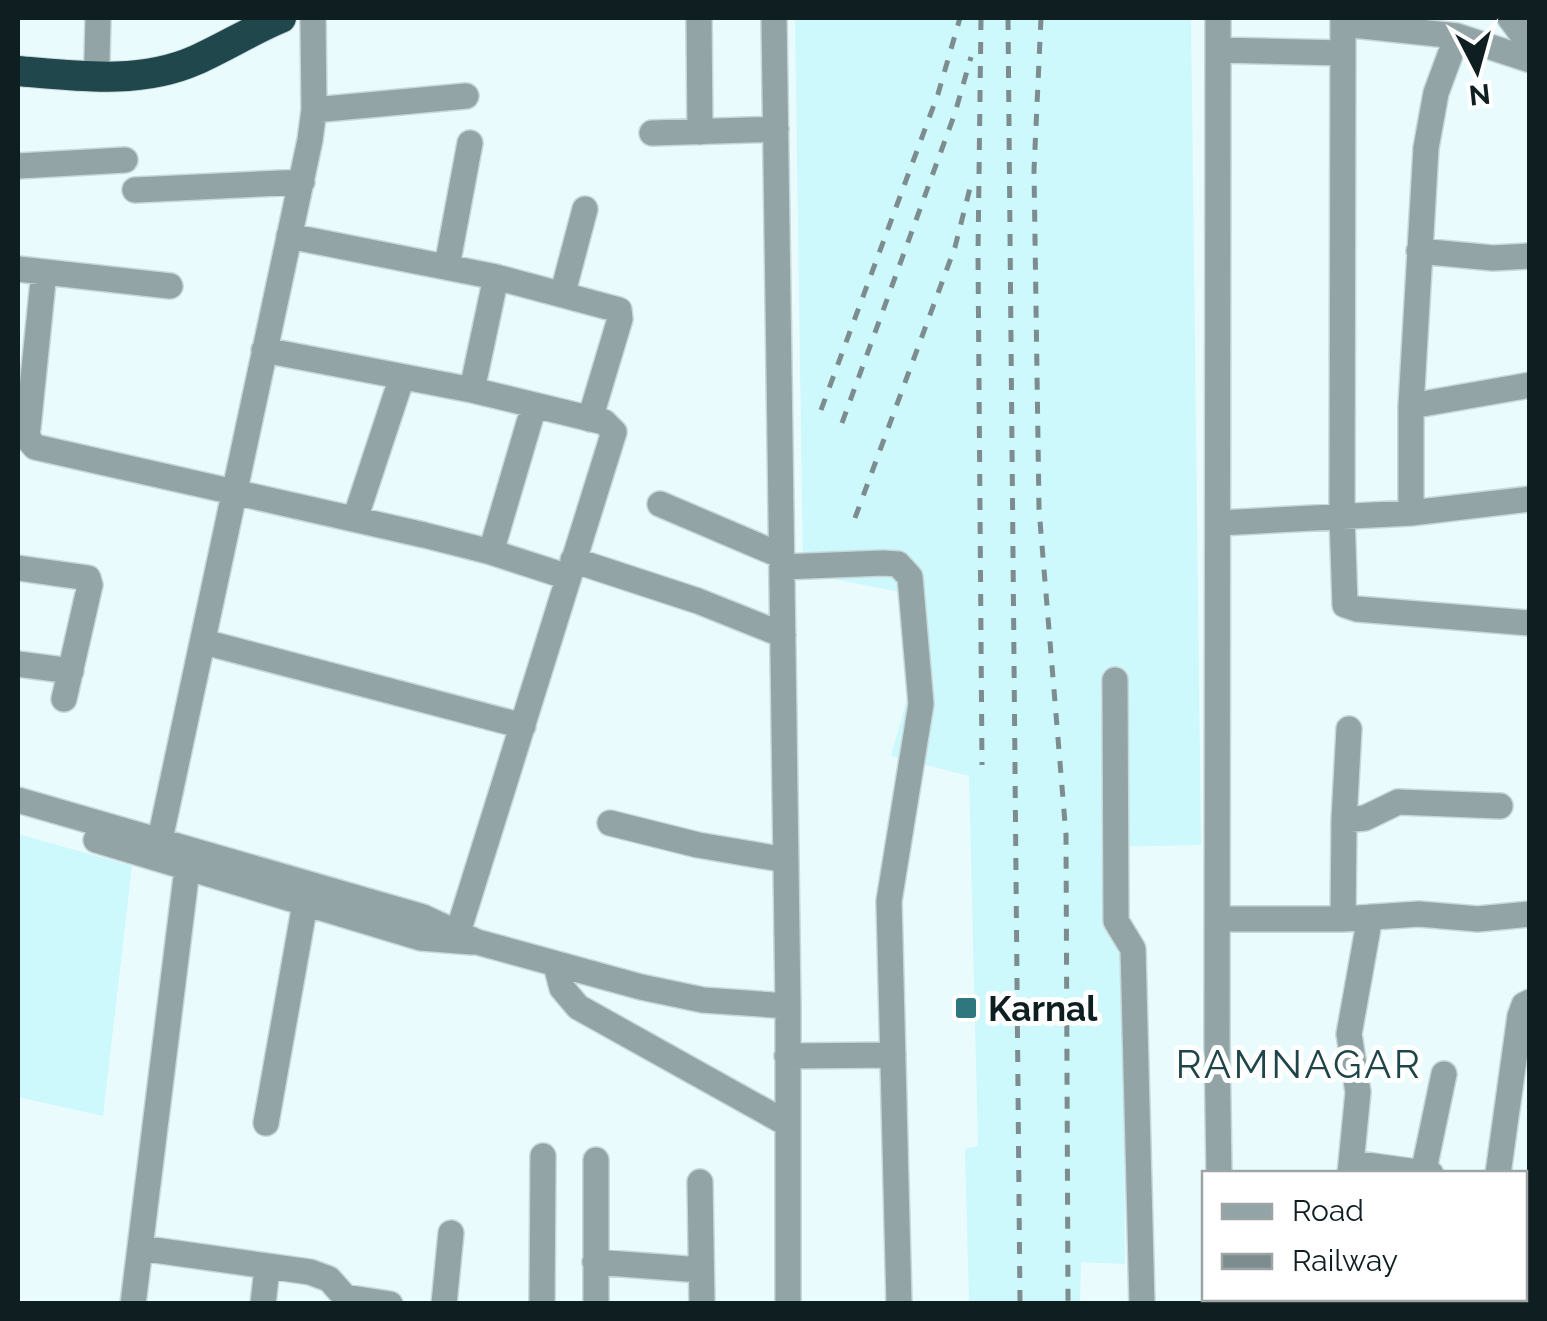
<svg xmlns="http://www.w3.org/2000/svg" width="1547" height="1321" viewBox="0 0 1547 1321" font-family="Raleway,sans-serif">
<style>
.built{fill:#cdf8fc}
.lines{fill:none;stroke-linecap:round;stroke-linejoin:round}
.minor-casing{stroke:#c7d8da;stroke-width:28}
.highway-casing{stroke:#c7d8da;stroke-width:32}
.minor{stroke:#92a4a5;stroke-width:25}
.highway{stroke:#20474b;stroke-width:30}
.rail{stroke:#7d8d8f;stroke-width:5;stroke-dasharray:12 12;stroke-linecap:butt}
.poi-dot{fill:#2e777e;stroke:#fff;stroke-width:4}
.labels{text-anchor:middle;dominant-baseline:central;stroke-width:10;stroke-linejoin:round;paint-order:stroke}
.poi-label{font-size:35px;font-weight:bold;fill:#0f1f21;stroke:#fff;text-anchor:start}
.quarter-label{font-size:40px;letter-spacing:2.5px;fill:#1e4549;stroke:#fff}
</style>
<rect width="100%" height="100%" fill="#eafbfd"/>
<path class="built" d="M795 18H1191L1201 845 1109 847 1123 949 1125 1264 1081 1262 1080 1303H969L965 1149 978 1146 969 776 891 756 912 680 905 593 803 573Z
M18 834 132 866 103 1116 18 1097Z"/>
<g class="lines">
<defs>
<path id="minor" d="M699 18 700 132
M774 18 788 1006V1304
M1218 18 1217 1042 1219 1174
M1343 18 1342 517 1345 605 1357 609 1530 623
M1510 18 1530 45
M1343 24 1457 36 1530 60
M1218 50 1343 53
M97 60 98 18
M314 110 466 96
M652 133 776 129
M18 166 125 160
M135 190 302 182
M289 236 496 277 619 310 620 319 590 419
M1419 251 1493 258 1530 256
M447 266 470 143
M18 269 170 286
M563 292 585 209
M264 350 472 390 604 422 614 432 458 932
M472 390 496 277
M1411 406 1530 385
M18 422 25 423 29 440 35 447 424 535 491 552 568 577
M28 428 44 272
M660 504 782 556
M1411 513V406L1426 148 1436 93 1457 36
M355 519 402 377
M1219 523 1411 513 1530 499
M491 552 534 406
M573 560 698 601 783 635
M782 567 883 563 898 564 910 577 921 704 889 901 899 1304
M18 568 88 578 90 585 64 699
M204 642 523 726
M18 664 71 671
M1115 680 1116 921 1133 949 1142 1304
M18 800 423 917 477 942 641 987 703 1000 788 1006
M1344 820 1365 818 1398 802 1500 806
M610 823 698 845 786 860
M96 840 421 938 472 942
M156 858 310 140 314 110 313 18
M1219 919H1343L1419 914 1478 919 1530 914
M1343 919 1344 820 1349 729
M556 965 562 988 578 1007 786 1123
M787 1056 893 1055
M266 1123 308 887
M596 1160V1304
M1352 1163 1431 1174
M1350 1174 1358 1092 1349 1034 1370 917
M1423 1174 1444 1074
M1498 1174 1520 1016 1524 1005 1530 1002
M700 1182 702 1304
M1524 1184H1530
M140 1248 310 1272 329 1279 345 1297 390 1304
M595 1262 701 1270
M1524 1278H1530
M1222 1298V1304
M133 1304 189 853
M263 1304 267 1268
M444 1304 451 1233
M542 1304 543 1156
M1329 1304 1330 1298
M1403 1304 1404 1298
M1484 1304V1298"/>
<path id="highway" d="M18 71C77 76 140 85 196 60 225 47 252 30 281 18"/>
</defs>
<use href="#minor" class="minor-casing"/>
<use href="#highway" class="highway-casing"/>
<use href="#minor" class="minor"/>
<use href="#highway" class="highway"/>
<path class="rail" d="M981 18 978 254 982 765
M1008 18 1020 1304
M1041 18 1034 170 1039 509 1066 835 1068 1304
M821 410 938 94 960 18
M842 423 955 113 971 57
M855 518 955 247 970 188"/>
</g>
<rect class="poi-dot" x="954" y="996" width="24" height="24" rx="5"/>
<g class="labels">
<g class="poi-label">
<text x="988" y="1008">Karnal</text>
</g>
<g class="quarter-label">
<text x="1299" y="1063">RAMNAGAR</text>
</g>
</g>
<rect width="1547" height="1321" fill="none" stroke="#0f1f21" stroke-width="40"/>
<rect x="1202" y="1171" width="325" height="130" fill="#ffffff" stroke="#9fa5a6" stroke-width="2.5"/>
<rect x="1222" y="1204" width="50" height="15" fill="#92a4a5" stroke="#9fa5a6" stroke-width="2.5"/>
<text x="1292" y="1221" font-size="30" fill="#0f1f21">Road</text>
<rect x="1222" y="1254" width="50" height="15" fill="#7d8d8f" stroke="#9fa5a6" stroke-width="2.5"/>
<text x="1292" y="1271" font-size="30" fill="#0f1f21">Railway</text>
<g transform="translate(1477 70) rotate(174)" stroke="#ffffff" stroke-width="8" paint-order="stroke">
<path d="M0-8L18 38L0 25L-18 38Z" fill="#0f1f21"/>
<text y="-15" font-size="28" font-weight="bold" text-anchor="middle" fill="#0f1f21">N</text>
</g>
</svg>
